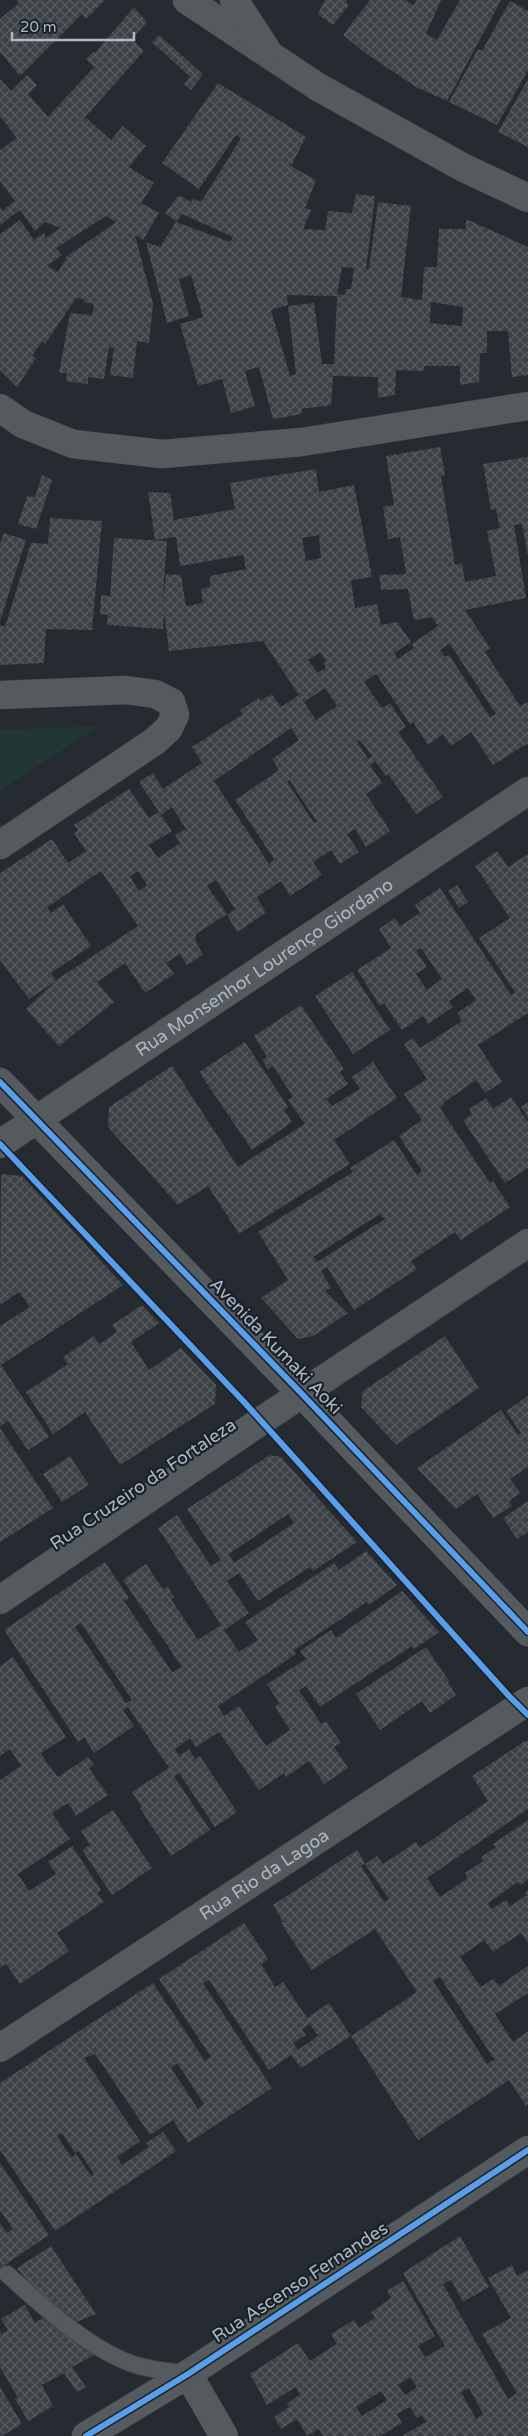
<svg xmlns="http://www.w3.org/2000/svg" width="528" height="2436" viewBox="0 0 528 2436" font-family="'Varela Round',sans-serif">
<style>
.park{fill:#233636}
.building{fill:url(#building-cross-hatch);fill-rule:evenodd}
.lines{fill:none;stroke-linecap:round;stroke-linejoin:round}
.service-casing{stroke:#42474b;stroke-width:18}
.minor-casing{stroke:#42474b;stroke-width:29}
.service{stroke:#555a5f;stroke-width:16}
.minor{stroke:#555a5f;stroke-width:28}
.cycleway-casing{stroke:#19222a;stroke-width:9}
.cycleway{stroke:#5a9eea;stroke-width:6}
.labels{text-anchor:middle;dominant-baseline:central;stroke-width:4.5;stroke-linejoin:round;paint-order:stroke}
.street-label{font-size:18px;fill:#aeb8c3;stroke:#19222a}
</style>
<defs>
<pattern id="building-cross-hatch" width="8" height="8" patternUnits="userSpaceOnUse" patternTransform="scale(1.25)"><rect width="8" height="8" fill="#3d4247"/><path d="M0 0l8 8M0 8l8-8" fill="none" stroke="#565b60"/></pattern>
</defs>
<rect width="100%" height="100%" fill="#252b30"/>
<path class="park" d="M99 726 11 784 0 791V730Z"/>
<path class="building" d="M17 0H105L86 19 82 14 20 76 0 52V19L18 4Z
M325 0H347L346 3 349 5 333 25 318 14Z
M370 0H405L414 5 416 0H441L426 34 437 40 460 0H501L447 101 416 87 364 52 343 35Z
M510 1 528 11V70L497 125 449 102 478 49 482 51Z
M134 7 147 22 132 39 144 51 85 117 111 140 123 126 146 146 129 167 154 183 141 203 159 213 143 240 135 235 153 304 149 343 137 341 133 378 110 375 114 348 109 347 104 379 88 377V384L66 381 67 373H59L70 313 92 315 94 304 83 302 84 299 76 298 45 344 42 341 32 356 36 358 17 387 0 370V234L20 220 34 240 44 233 46 238 60 228 45 222 35 231 20 210 0 225V207L2 211 15 201 0 181V150L17 138 0 116V79L11 91 27 75 37 85 28 94 48 117 94 67 86 59 93 52 95 53ZM106 216 116 222 65 258 66 259 58 272 47 266 62 255 56 248Z
M159 35 203 74 191 90 184 84 190 77 152 42Z
M528 79V147L498 132Z
M218 83 306 137 291 166 316 180 305 208 311 210 303 229 325 230 328 211 352 213 356 194 375 196 366 269H369L378 202 411 206 401 297 422 300 424 267H437L439 229H466V219L528 247V375L512 377 508 331H487V353H480L479 382 460 385V366H424V371L396 370 395 395 378 398V377L333 376 331 405 301 409 302 414 273 419 259 367 245 371 255 406 231 413 222 379 198 386 180 324 203 317 191 275 179 279 189 316 167 323 146 242 160 247 176 222 230 242 233 237 182 214 177 222 165 213 179 195 191 202 193 198 201 202 241 138 236 135 199 189 162 163ZM342 267 354 268 351 289H346L345 295 337 294ZM287 295 337 296 334 364H322L314 303 288 306 296 374 290 376 271 310 288 305ZM431 302 463 307 462 326 430 323Z
M440 447 445 475 441 476 455 565 462 563 465 582 496 576 487 531 500 528 496 509 491 510 483 464 528 457V556L522 524 514 525 526 598 465 610 490 648 485 652 520 706 527 702 528 704V743L493 765 471 732 451 746 443 734 428 745 413 722 410 724 376 674 364 682 382 708 390 703 406 727 398 732 443 797 416 814 388 774 386 776 375 761 370 765 382 783 366 794 390 831 366 847 355 829 347 834 359 852 340 864 331 850 313 862 322 875 290 896 281 881 257 897 266 913 237 932 227 915 235 909 216 880 207 886 227 914 196 934V942L203 955 187 965 180 954 166 963 174 974 145 993 125 963 97 982 114 1002 59 1046 26 1009 58 979 138 926 101 871 47 907 51 913 63 904 91 946 51 973 56 981 29 999 0 960V873L52 839 68 863 86 851 74 833 78 830 74 825 129 789 149 818 159 812 139 782 153 773 163 789 202 763 192 747 243 714 240 710 246 706 259 698 260 701 272 694 281 707 299 695 263 641 169 651 164 612 163 629 107 625 108 615 100 614 101 595 110 596 114 538 167 541 162 608 166 574 181 575 186 606 197 604 203 603 201 589 210 587V576L246 569 243 555 180 566 176 537 155 540 148 492 170 493 174 520 235 509 230 483 316 469 319 492 354 485 372 577 351 580 355 608 377 604 381 625 397 622 411 642 394 653 398 659 414 648 412 644 438 626 432 617 414 620 408 589 381 590 379 575 406 574 400 537 388 539 383 507 394 505 386 456ZM319 535 321 558 306 561 302 538ZM449 644 454 650 496 714 490 717 449 655 445 657 440 650ZM320 652 326 661 324 663 326 667 318 673 308 660ZM325 688 337 706 316 720 304 702ZM291 728 299 740 272 759 279 770 235 800 274 859 269 864 214 781ZM360 740 372 756 368 759 357 742ZM290 780 299 795 317 822 314 823 287 782ZM172 807 186 829 175 835 180 843 158 858 149 845 172 831 161 815ZM138 871 147 885 139 891 130 877Z
M42 475 52 480 36 529 18 524 27 496 35 497Z
M50 518 102 521 92 630 46 629 44 663 0 665V625L5 627 31 543 48 544Z
M4 533 26 540 0 621V544Z
M497 851 508 867 528 854V1013L478 1045 502 1082 485 1093 476 1080 443 1103 444 1105 440 1108 490 1183 493 1181 510 1207 461 1240 455 1232 411 1261 417 1269 354 1310 327 1267 321 1271 331 1288 325 1291 348 1313 313 1336 298 1339 261 1298 288 1280 258 1232 353 1172 350 1168 394 1140 417 1175 422 1171 399 1136 422 1120 404 1094 427 1079 404 1044 413 1038 420 1048 462 1021 457 1013 476 1000 468 988 449 1001 453 1007 428 1024 423 1016 402 1030 384 1003 380 1006 357 970 391 948 379 929 395 918 400 926 420 913 415 905 440 888 511 995 515 992 479 938 510 918 475 866ZM421 948 442 979 427 990 416 974 427 967 416 951ZM380 1214 385 1219 317 1262 313 1257Z
M457 885 468 902 459 908 448 891Z
M352 972 390 1030 353 1054 315 996Z
M301 1005 344 1069 340 1072 348 1084 326 1099 332 1106 360 1089 352 1077 373 1062 397 1098 334 1140 350 1164 239 1234 208 1186 178 1205 108 1127 109 1107 172 1066 238 1167 305 1124 288 1100 293 1097 273 1066 268 1069 262 1060 267 1057 254 1036Z
M245 1042 288 1107 284 1110 292 1122 252 1150 199 1072Z
M511 1097 528 1122V1168L505 1183 463 1120 472 1114 469 1109 486 1098 493 1109Z
M528 1102V1118L521 1107Z
M1 1174 22 1176 123 1285 1 1365 49 1437 28 1450 8 1421 0 1426V1326L30 1307 19 1292 0 1305Z
M142 1305 159 1323 131 1342 149 1370 181 1348 216 1385 215 1404 120 1465 85 1412 53 1434 26 1392 68 1364 63 1357 94 1336 99 1344 117 1332 112 1325Z
M445 1336 479 1388 396 1445 361 1407 363 1391Z
M528 1396V1467L510 1479 520 1493 509 1501 512 1506 493 1518 477 1494 456 1509 417 1468 501 1410 518 1435 521 1433 506 1411Z
M0 1428 53 1508 0 1542Z
M270 1455 281 1457 357 1542 313 1571 310 1567 258 1601 239 1573 227 1581 249 1613 224 1630 239 1652 258 1640 245 1622 334 1563 339 1570 366 1551 397 1585 369 1605 367 1602 294 1650 296 1654 218 1706 224 1716 239 1706 266 1746 290 1730 275 1707 279 1703 267 1684 306 1659 300 1651 331 1630 336 1638 402 1591 439 1632 414 1649 412 1646 320 1707 306 1686 299 1690 321 1724 326 1721 341 1743 334 1747 348 1768 324 1784 309 1761 286 1777 284 1773 259 1790 219 1732 196 1747 190 1738 175 1749 179 1756 189 1749 195 1759 200 1756 237 1812 215 1827 179 1773 174 1776 210 1830 171 1856 140 1808 142 1807 132 1792 169 1768 128 1707 123 1710 134 1726 94 1753 84 1737 78 1742 4 1630 105 1562 129 1598 124 1601 172 1672 182 1667 123 1580 146 1564 163 1589 168 1587 174 1597 171 1599 198 1640 221 1625 158 1528 177 1515 211 1566 221 1560 187 1509ZM288 1514 294 1523 234 1563 229 1554ZM81 1623 132 1700 126 1703 75 1627Z
M70 1456 89 1485 62 1502 43 1474Z
M528 1501V1532L517 1539 503 1518Z
M426 1647 449 1681 448 1682 456 1695 430 1713 422 1701 380 1730 356 1694Z
M13 1657 66 1737 41 1753 47 1763 58 1777 88 1757 94 1765 89 1768 108 1795 76 1816 68 1803 52 1813 70 1839 18 1874 29 1891 56 1874 48 1862 72 1846 101 1890 97 1893 104 1902 57 1933 69 1951 20 1984 6 1964 0 1968V1780L21 1766 10 1749 0 1756V1666Z
M525 1741H528V1809L427 1878 440 1897 468 1878 465 1873 483 1861 481 1857 496 1847 493 1844 528 1820V1880L520 1885 518 1882 488 1903 491 1909 506 1900 510 1906 527 1895 525 1892 528 1890V1943L521 1933 493 1952 484 1940 460 1957 481 1987 493 1979 499 1986 528 1966V1993L495 2014 513 2042 528 2031V2104L526 2106 509 2080 418 2140 351 2036 301 2068 291 2055 269 2070 209 1980 203 1983 272 2088 188 2143 173 2120 150 2135 95 2054 84 2058 140 2141 117 2157 122 2165 149 2147 146 2143 163 2132 176 2151 55 2231 0 2150V2083L153 1983 205 2061 211 2057 159 1979 244 1923 268 1959 261 1964 275 1987 283 1982 307 2018 329 2003 351 2036 417 1992 375 1929 312 1970 281 1923 283 1922 273 1905 357 1850 365 1863 361 1866 384 1902 389 1899 365 1864 377 1856 383 1864 416 1842 420 1848 488 1801 472 1776ZM440 1977 492 2056 495 2059 487 2064 433 1981ZM310 2024 318 2036 298 2050 293 2043 306 2035 302 2029ZM177 2063 204 2104 198 2109 171 2068ZM62 2133 75 2153 79 2151 94 2174 91 2176 76 2154 72 2158 57 2136Z
M113 1810 152 1868 112 1895 82 1850 90 1845 81 1831Z
M0 2163 49 2235 0 2268V2223L7 2233 13 2229 0 2210Z
M460 2236 489 2287 463 2302 451 2280 443 2284 508 2399 517 2393 482 2334 511 2318 488 2278 512 2265 517 2276 528 2270V2436H402L426 2422 422 2415 417 2418 410 2407 397 2414 402 2423 380 2436H323L319 2429 307 2436 297 2419 281 2429 274 2417 289 2407 287 2403 300 2395 296 2387 267 2405 250 2374 298 2343 310 2361 337 2344 331 2334 354 2320 359 2328 375 2318 371 2312 391 2298 387 2291 403 2281 435 2336 418 2346 425 2357 445 2346 403 2273ZM410 2377 417 2387 405 2395 398 2385ZM469 2388 483 2414 476 2419 461 2392ZM381 2391 387 2400 362 2416 356 2407Z
M51 2246 96 2314 74 2323 42 2300 17 2268Z
M25 2305 35 2323 46 2316 96 2354 72 2367 86 2387 77 2392 64 2373 42 2385 53 2406 28 2421 15 2399 18 2398 0 2367V2331L2 2334 8 2330 1 2319Z
M0 2387 22 2424 2 2436H0Z"/>
<g class="lines">
<defs>
<path id="service" d="M7 2274C41 2305 87 2347 130 2363 148 2370 168 2371 187 2374"/>
<g id="minor">
<path d="M187 0 318 87 464 168 528 198"/>
<path d="M234 0 266 49"/>
<path d="M0 408 23 424 73 444 162 454 302 442 528 406"/>
<path d="M0 695 126 690 155 694 171 702 175 715 169 728 155 741 0 845"/>
<path d="M0 1082 302 1394 528 1632"/>
<path id="s1" d="M0 1144 528 791"/>
<path d="M0 1600 261 1421 528 1243"/>
<path id="s2" d="M0 2048 528 1701"/>
<path d="M188 2374 224 2436"/>
<path d="M86 2436 188 2374 528 2150"/>
</g>
</defs>
<use href="#service" class="service-casing"/>
<use href="#minor" class="minor-casing"/>
<use href="#service" class="service"/>
<use href="#minor" class="minor"/>
<defs>
<path id="cycleway" d="M0 1082 302 1394 528 1632
M0 1144 244 1402 509 1696 528 1715
M86 2436 188 2374 528 2150"/>
</defs>
<use href="#cycleway" class="cycleway-casing"/>
<use href="#cycleway" class="cycleway"/>
</g>
<g class="labels">
<g class="street-label">
<text stroke="none"><textPath href="#s1" startOffset="318">Rua Monsenhor Lourenço Giordano</textPath></text>
<text transform="translate(276 1346) rotate(46)">Avenida Kumaki Aoki</text>
<text transform="translate(143 1484) rotate(-34)">Rua Cruzeiro da Fortaleza</text>
<text stroke="none"><textPath href="#s2" startOffset="316">Rua Rio da Lagoa</textPath></text>
<text transform="translate(300 2282) rotate(-33)">Rua Ascenso Fernandes</text>
</g>
</g>
<path d="M12 32v8h122v-8" fill="none" stroke="#aeb8c3" stroke-width="2.5"/>
<text x="20" y="32" font-size="15" fill="#aeb8c3" stroke="#19222a" stroke-width="4" paint-order="stroke">20 m</text>
</svg>
